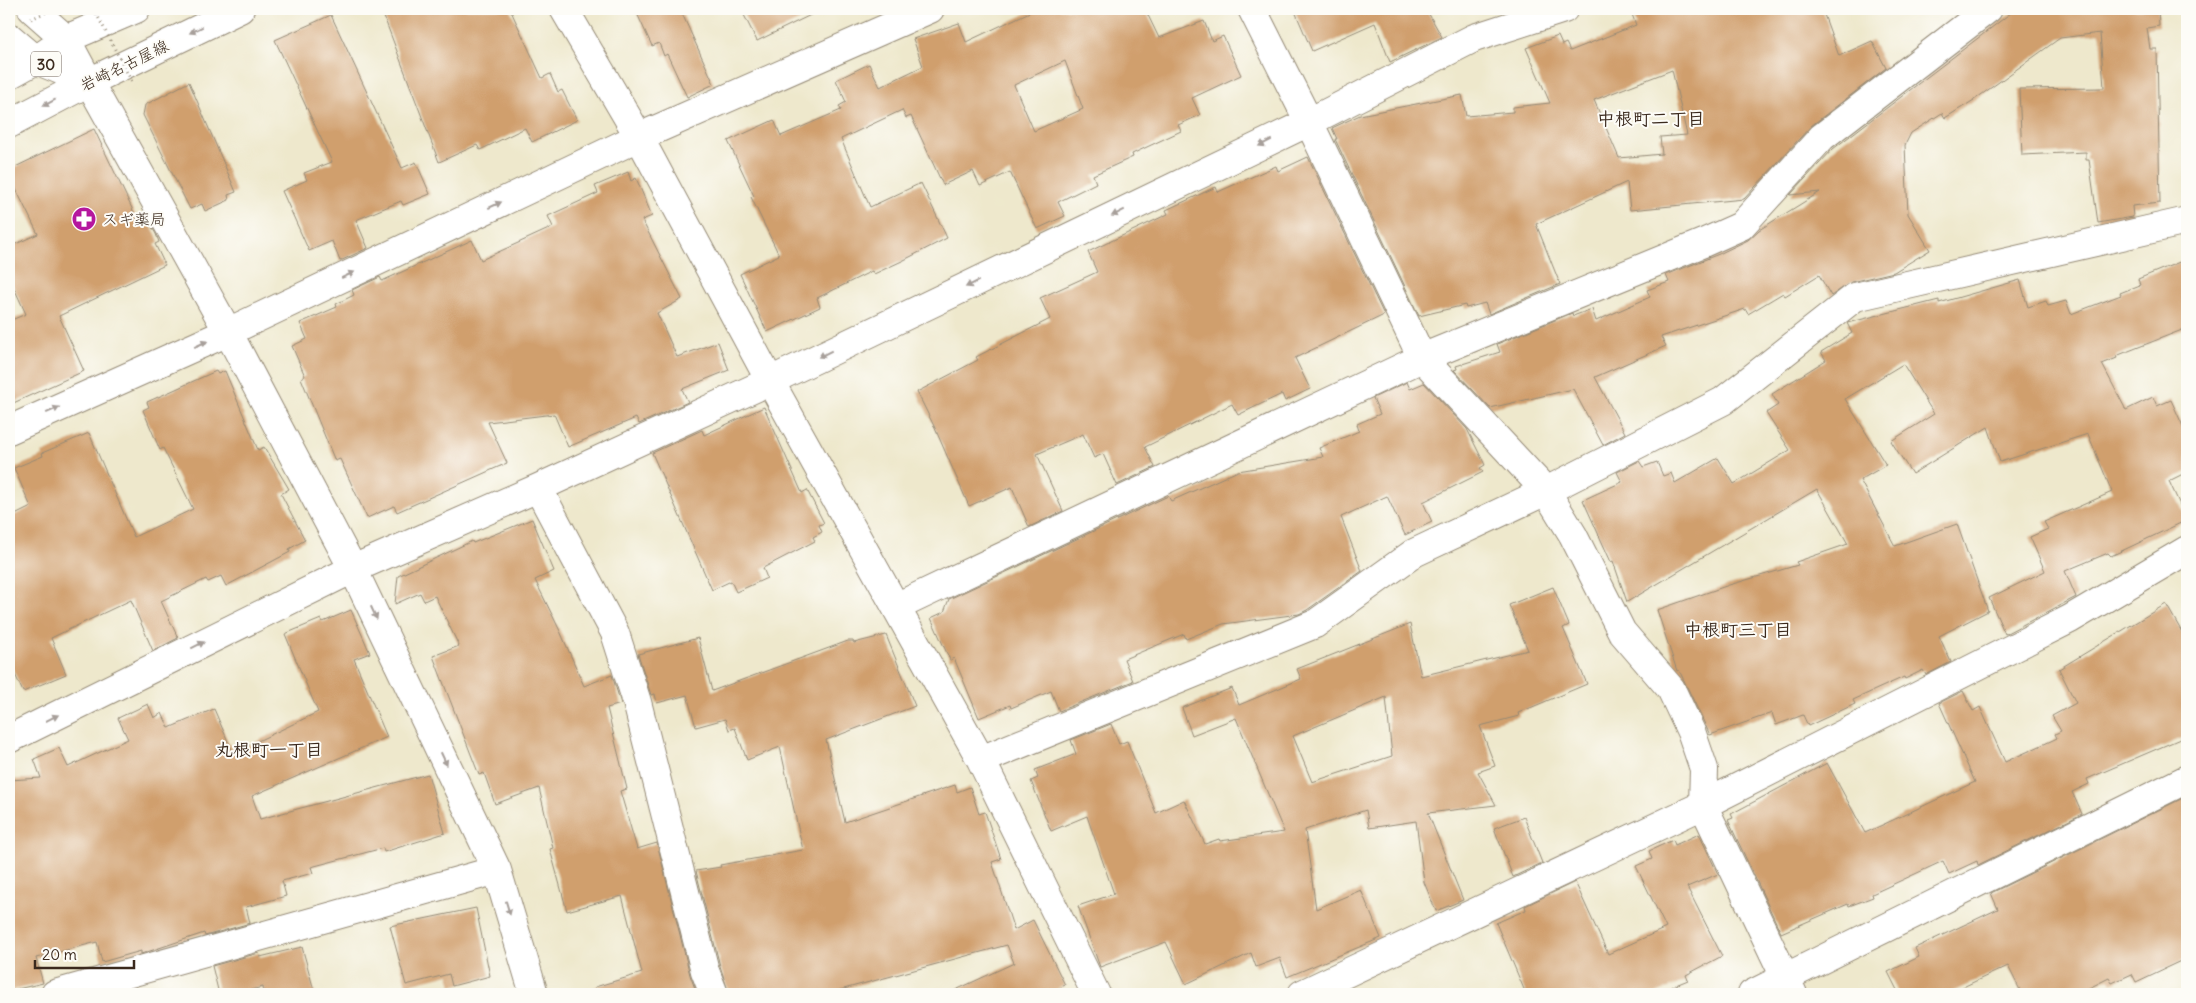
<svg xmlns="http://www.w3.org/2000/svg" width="2196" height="1003" viewBox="0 0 2196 1003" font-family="Delius,'Klee One',sans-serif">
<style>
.building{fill:#d09f6d;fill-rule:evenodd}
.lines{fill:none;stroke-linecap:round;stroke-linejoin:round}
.minor-casing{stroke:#948975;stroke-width:30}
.major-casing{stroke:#948975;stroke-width:30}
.minor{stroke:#fff;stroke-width:28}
.major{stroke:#fff;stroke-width:28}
.path-bridge{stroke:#948975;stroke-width:3;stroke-dasharray:1 4;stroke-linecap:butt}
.oneway{fill:#a79f9a}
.labels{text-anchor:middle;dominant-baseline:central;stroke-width:4;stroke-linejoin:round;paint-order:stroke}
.shield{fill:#fdfcf7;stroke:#75695f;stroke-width:1}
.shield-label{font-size:15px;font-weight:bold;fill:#3b2a1e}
.street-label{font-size:16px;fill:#3b2a1e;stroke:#fdfcf7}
.poi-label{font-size:16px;fill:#3b2a1e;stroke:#fdfcf7;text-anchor:start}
.neighbourhood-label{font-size:18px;font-weight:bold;fill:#3b2a1e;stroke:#fdfcf7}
</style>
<rect width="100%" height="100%" fill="#fdfcf7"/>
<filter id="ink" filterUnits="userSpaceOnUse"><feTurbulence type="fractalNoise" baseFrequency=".02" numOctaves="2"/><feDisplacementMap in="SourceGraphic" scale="10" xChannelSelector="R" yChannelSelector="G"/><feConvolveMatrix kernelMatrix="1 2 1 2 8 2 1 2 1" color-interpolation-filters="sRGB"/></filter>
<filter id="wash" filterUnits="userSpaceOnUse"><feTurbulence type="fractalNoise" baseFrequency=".0096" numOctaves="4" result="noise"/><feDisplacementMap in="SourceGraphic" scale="20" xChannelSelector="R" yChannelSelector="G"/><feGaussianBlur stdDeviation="1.12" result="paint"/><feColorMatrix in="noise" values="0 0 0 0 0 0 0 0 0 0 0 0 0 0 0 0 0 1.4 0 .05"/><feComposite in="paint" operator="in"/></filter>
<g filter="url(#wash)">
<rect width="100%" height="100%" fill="#eee8cc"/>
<g id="blocks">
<path class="building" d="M381 9H510L542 78 550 74 558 92 562 90 577 120 532 142 525 128 480 150 477 145 439 162Z
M635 9H680L714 84 687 97 667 54 664 56 659 43 652 46Z
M741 9H823L757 41Z
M1036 9H1145L1159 38 1204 21 1212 41 1223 36 1241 75 1192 98 1200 115 1178 125 1181 131 1132 154 1133 157 1093 175 1096 183 1058 202 1065 216 1037 229 1010 172 980 186 973 171 943 185 911 116 906 118 902 110 841 139 870 207 921 183 947 238 902 261 874 274 872 271 817 298 820 307 767 332 740 274 779 255 751 197 754 196 728 141 774 120 781 136 841 110 839 106 846 102 836 80 869 64 880 87 923 66 913 39 959 23 966 42ZM1065 61 1083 109 1034 131 1014 85Z
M1294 9H1426L1442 37 1390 62 1375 23 1312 51Z
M1630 9H1822L1839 56 1872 41 1886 68 1811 126 1744 199 1630 210 1627 182 1536 224 1560 284 1489 314 1485 303 1466 308 1465 305 1419 316 1335 139H1337L1332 128 1360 115 1462 95 1466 116 1513 112V107L1550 103 1526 48 1558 36 1562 45 1566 43 1570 51 1636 25ZM1672 70 1687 135 1660 137 1662 154 1619 158 1594 100Z
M2016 9H2158L2159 26 2147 28 2150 49H2157L2160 203 2132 206 2133 217 2098 223 2089 160H2086V152L2022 155 2019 89 2104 88 2100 33 2060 38 1974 100 1945 118 1942 113 1911 133 1905 145 1908 214 1930 250 1894 272 1851 282 1831 296 1819 275 1785 296 1783 293 1748 314 1745 309 1661 337 1666 346 1595 377 1625 433 1603 445 1573 389 1490 408 1454 370 1457 369 1456 366 1500 352 1497 344 1572 313 1573 316 1592 309 1596 321 1650 297 1647 290 1669 282 1666 275 1719 254 1748 240 1759 230 1820 192 1790 195 1833 149Z
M331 15 402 168 416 162 430 194 403 205 401 201 356 220 368 248 340 261 332 241 309 251 282 191 307 180 304 173 332 162 275 40Z
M189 82 236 192 228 195 229 200 205 211 202 204 190 209 143 115 145 105Z
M94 129 138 221 146 217 156 234 159 242 155 244 165 265 59 316 84 371 9 405V321L26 314 9 277V247L38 234 9 175V170Z
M1308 157 1384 315 1295 358 1310 389 1285 401 1282 394 1238 415 1232 404 1145 447 1155 467 1117 485 1103 454 1094 458 1083 434 1037 454 1063 511 1029 527 1012 487 969 506 934 426 917 392 978 360 976 357 1050 319 1040 298 1097 272 1088 252 1168 214 1166 210 1216 187 1218 192 1276 166 1278 171Z
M628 172 631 181 636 178 652 216 642 220 682 299 657 313 677 357 718 342 729 370 682 389 688 402 639 424 636 418 568 447 554 414 488 422 507 463 397 512 394 506 367 518 340 459 335 461 301 378 305 376 292 346 307 339 300 323 337 307 336 304 354 295 352 290 380 277 382 281 472 240 481 260 553 227 548 216 598 193 595 186Z
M2187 259V328L2116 356 2117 358 2102 364 2126 410 2153 397 2157 406 2171 400 2187 435V472L2169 481 2187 520 2111 556 2108 553 2065 571 2076 597 2005 634 1989 598 2045 571 2030 537 2048 529 2044 522 2112 492 2088 434 2000 462 1988 427 1912 474 1891 441 1934 414 1903 364 1845 399 1886 465 1860 480 1895 546 1957 524 1988 611 1939 636 1951 662 1926 675 1923 670 1905 679 1904 677 1853 700 1855 704 1808 726 1803 715 1776 725 1772 713 1710 735 1679 670 1677 671 1657 610 1729 585 1798 565 1796 562 1848 544 1817 489 1627 602 1613 561 1611 562 1583 500 1622 482 1617 472 1639 461 1643 467 1657 462 1663 476 1671 473 1675 483 1718 458 1734 484 1790 450 1766 413 1778 405 1772 394 1826 360 1821 352 1852 333 1847 323 1939 300V303L2020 280 2028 307 2046 301 2048 306 2066 301 2071 314 2121 295 2120 293 2140 285 2138 279Z
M216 371 218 374 225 371 258 450 264 447 289 489 281 494 305 540 289 549 290 552 226 586 221 576 208 582 206 579 161 601 178 638 153 651 131 600 51 638 66 674 23 692 9 661V518L31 507 14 468 43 456 42 453 89 433 134 537 193 509 163 448 160 450 143 410 149 407 147 402Z
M1407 382 1410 389 1424 383 1467 429 1485 465 1480 468 1483 472 1423 502 1432 522 1405 535 1387 496 1341 517 1362 571 1307 610 1299 614 1223 624 1186 639 1184 634 1124 659 1133 681 1059 711 1051 691 1011 708 1010 705 979 718 954 658 950 660 931 618 944 612 949 599 1168 496 1171 501 1238 471 1323 457 1319 448 1359 431 1357 424 1380 414 1373 398Z
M764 407 802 493 807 490 824 523 819 525 822 532 813 537 815 541 763 568 767 578 736 592 731 581 712 590 652 453 702 430 704 435Z
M532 519 554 571 535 580 560 631 584 686 612 675 621 704 607 708 627 789 620 791 637 849 657 843 690 975 697 994H596L595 987 642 973 622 896 567 911 550 849 553 848 539 788 495 804 484 773 479 775 433 656 459 646 435 596 424 601 420 593 395 604 398 576 472 541 473 543Z
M1553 587 1569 625 1563 628 1587 684 1518 713 1519 716 1480 726 1495 766 1478 772 1496 805 1428 813 1463 900 1436 911 1424 882 1416 821 1369 828 1366 810 1305 830 1316 909 1361 890 1381 938 1287 977 1280 958 1256 967 1251 953 1186 984 1166 942 1100 967 1078 906 1114 894 1087 816 1051 831 1031 781 1038 778 1035 770 1076 754 1071 740 1111 724 1119 744 1127 741 1156 813 1184 800 1205 844 1219 839 1220 841 1284 832 1236 718 1192 735 1182 708 1232 688 1239 705 1301 679 1297 669 1410 624 1421 676 1528 650 1509 605ZM1386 697 1392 756 1312 782 1293 736Z
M2166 604 2187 641V736L2087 779 2089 784 2072 792 2082 814 1978 865 1977 861 1949 874 1943 861 1872 894 1873 897 1849 906 1848 904 1781 933 1728 820 1733 818 1731 814 1827 763 1865 833 1975 782 1939 703 1963 691 1973 711 1980 707 2005 762 2053 740 2057 738 2055 734 2061 731 2052 716 2076 703 2059 669Z
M351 610 370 653 354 659 387 737 252 796 260 819 428 774 445 833 384 852 383 848 311 867 313 873 282 881 286 896 246 907 250 923 205 936 204 933 141 954V951L102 962 97 942 36 958 43 983 9 991V780L41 778 34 759 59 748 68 767 128 739 118 718 148 704 154 718 162 713 169 728 214 709 233 753 318 712 285 634 321 619 323 622Z
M886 635 915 706 826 740 845 822 955 785 957 792 970 787 979 814 985 812 1001 859 992 862 1014 930 1033 920 1065 985 1048 994H947L1014 963 1007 945 825 994H729L720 966 696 871 721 867 720 865 803 850 780 747 747 760 735 728 729 730 725 719 696 727 687 695 657 703 655 694 651 695 638 654 698 638 712 691 848 641H853L854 643Z
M2187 796V958L2136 982 2132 974 2112 983 2109 978 2077 994H2022L2008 966 1948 994H1899L1888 972 1919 957 1915 948 1998 909 1991 893Z
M1524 817 1542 863 1513 877 1494 828Z
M1699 834 1718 874 1687 887 1722 956 1686 975 1688 980 1654 994H1526L1496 923 1526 910 1525 906 1575 882 1608 954 1666 928 1636 866 1652 859 1649 851 1673 840 1675 845Z
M476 908 490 976 452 986 449 974 406 985 390 926Z
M302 947 315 994H264L263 987 234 994H219L212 966 259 953 260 957Z"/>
</g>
</g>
<g filter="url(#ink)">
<use href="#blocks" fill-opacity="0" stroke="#948975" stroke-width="1"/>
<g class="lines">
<defs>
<path id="minor" d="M564 9 639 137 770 381 981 760 1096 994
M1252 9 1309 122 1422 358 1546 491 1573 535 1622 632 1671 689 1692 734 1704 769 1703 805 1793 994
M89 82 228 332 353 569 497 870 534 994
M9 430 228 332 639 137 930 9
M538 488 615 633 637 702 705 971 714 994
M896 607 1422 358 1703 243 1741 226 1822 137 1988 9
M9 739 353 569 538 488 770 381 1309 122 1474 38 1564 9
M981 760 1315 624 1414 553 1546 491 1723 401 1855 297 2187 221
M55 994 497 870
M1302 994 1703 805 2070 619 2187 550
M1752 994 2187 779"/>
<path id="major" d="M32 9 66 39 89 82
M9 37 36 60 89 82
M9 75 36 60 66 39 136 9
M9 124 89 82 240 9"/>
</defs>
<use href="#minor" class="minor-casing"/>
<use href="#major" class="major-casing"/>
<use href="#minor" class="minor"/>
<use href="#major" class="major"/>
<path class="path-bridge" d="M94 9 132 82
M31 19 53 9"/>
</g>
<defs><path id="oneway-solid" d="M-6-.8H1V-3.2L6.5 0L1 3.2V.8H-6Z" transform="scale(1.25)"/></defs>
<g class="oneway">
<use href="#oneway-solid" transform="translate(196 30) rotate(154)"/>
<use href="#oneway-solid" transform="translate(49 103) rotate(152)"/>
<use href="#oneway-solid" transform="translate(1265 143) rotate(154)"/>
<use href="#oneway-solid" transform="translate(495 205) rotate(-25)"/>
<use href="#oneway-solid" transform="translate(1118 213) rotate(154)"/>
<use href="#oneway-solid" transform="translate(348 275) rotate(-25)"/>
<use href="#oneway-solid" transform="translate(972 284) rotate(154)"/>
<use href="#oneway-solid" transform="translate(201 344) rotate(-24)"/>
<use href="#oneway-solid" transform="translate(825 354) rotate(154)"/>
<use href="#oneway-solid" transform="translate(53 410) rotate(-24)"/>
<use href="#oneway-solid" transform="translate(374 613) rotate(65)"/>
<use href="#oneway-solid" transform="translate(198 645) rotate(-26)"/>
<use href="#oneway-solid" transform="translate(52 718) rotate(-26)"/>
<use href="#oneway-solid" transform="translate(444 759) rotate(65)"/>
<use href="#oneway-solid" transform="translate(508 908) rotate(73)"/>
</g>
</g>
<defs>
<symbol id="pharmacy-disc" viewBox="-11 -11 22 22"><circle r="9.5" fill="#b5179e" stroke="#fdfcf7"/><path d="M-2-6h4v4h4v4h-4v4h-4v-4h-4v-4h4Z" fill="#fff"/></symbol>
</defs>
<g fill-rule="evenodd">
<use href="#pharmacy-disc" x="70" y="205" width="28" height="28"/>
</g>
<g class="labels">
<rect class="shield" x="31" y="51.5" width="30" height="25" rx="4"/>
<g class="shield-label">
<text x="46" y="64">30</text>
</g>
<g class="street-label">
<text transform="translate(124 65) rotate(-26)">岩崎名古屋線</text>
</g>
<g class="poi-label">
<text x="102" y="219">スギ薬局</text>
</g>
<g class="neighbourhood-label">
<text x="1651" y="118">中根町二丁目</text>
<text x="1738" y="629">中根町三丁目</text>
<text x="269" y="749">丸根町一丁目</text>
</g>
</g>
<rect width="2196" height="1003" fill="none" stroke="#fdfcf7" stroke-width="30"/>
<path d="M35 960v8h99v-8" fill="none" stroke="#3b2a1e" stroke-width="2.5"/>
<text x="42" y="960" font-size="15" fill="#3b2a1e" stroke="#fdfcf7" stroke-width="4" paint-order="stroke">20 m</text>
</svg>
